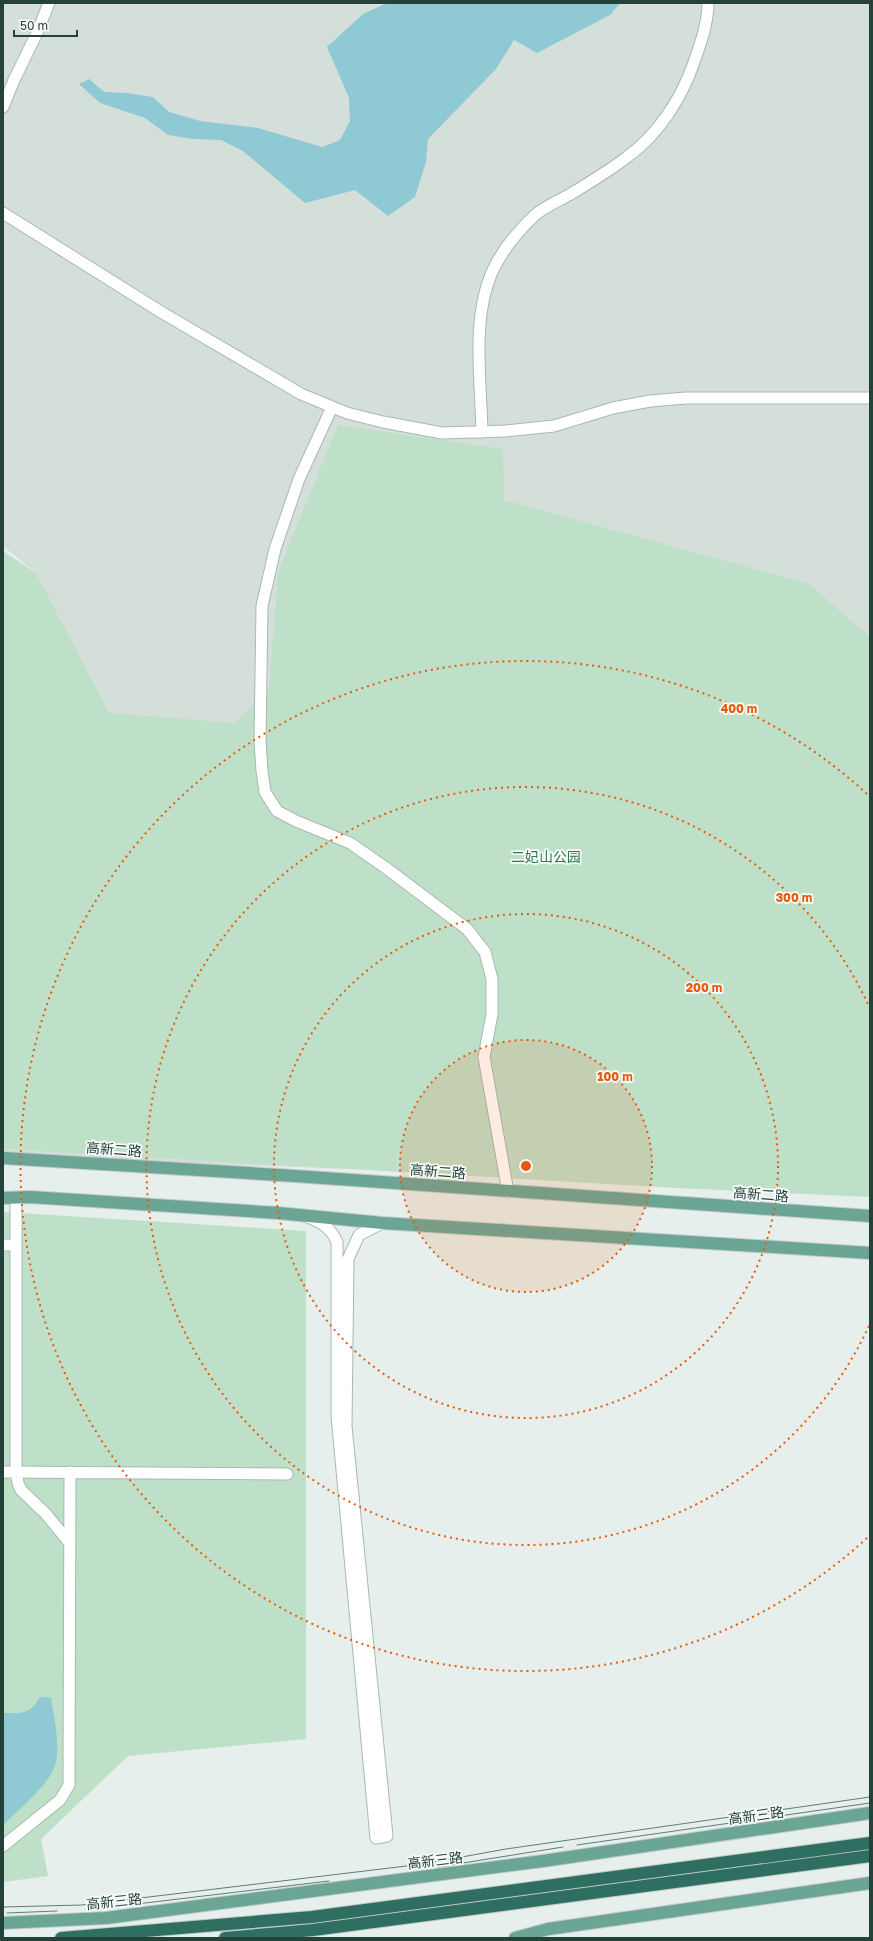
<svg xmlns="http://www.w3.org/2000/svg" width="873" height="1941" viewBox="0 0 873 1941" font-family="'Golos Text','Noto Sans SC',sans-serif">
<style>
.built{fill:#d4dfda}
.green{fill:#bfe0c8}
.water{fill:#8ec9d4}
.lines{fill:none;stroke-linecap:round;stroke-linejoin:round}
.minor-casing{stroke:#a8b8b2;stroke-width:13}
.major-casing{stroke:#c2cac8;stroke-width:14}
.highway-casing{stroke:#c2cac8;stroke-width:14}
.minor{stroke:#fff;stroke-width:11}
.major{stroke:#6aa596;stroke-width:12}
.highway{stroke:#2f6f62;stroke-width:12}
.tram{stroke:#5f7d75;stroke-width:1}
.ring{fill:none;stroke:#e8590c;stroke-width:2;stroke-dasharray:2 4}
.labels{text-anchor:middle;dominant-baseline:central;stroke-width:3.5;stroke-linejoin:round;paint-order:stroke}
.park-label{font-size:14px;fill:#2d7a4b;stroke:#f7fbf9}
.street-label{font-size:14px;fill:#24423a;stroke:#f7fbf9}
.centre{fill:#e8590c;stroke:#f7fbf9;stroke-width:2}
.ring-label{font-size:12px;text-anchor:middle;font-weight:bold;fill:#e8590c;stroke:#f7fbf9;stroke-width:3.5;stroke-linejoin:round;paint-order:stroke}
</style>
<rect width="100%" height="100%" fill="#e6efeb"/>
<path class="built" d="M3 3H870V1187L3 1157V1040L79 780 36 573 3 546Z"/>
<path class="green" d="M338 425 503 449 504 500 809 584 870 637V1197L677 1188 3 1149V551L36 573 109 713 235 723 269 689 278 572Z
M3 1212 306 1231V1739L128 1756 41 1839 48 1876 3 1882Z"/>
<path class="water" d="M387 3H620L610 15 537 53 514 40 496 69 428 139 426 162 415 197 388 216 355 190 305 203 243 151 221 140 193 139 168 135 145 118 100 103 79 84 89 79 104 92 127 93 153 97 169 112 200 121 258 128 322 147 340 140 350 121 349 98 327 47 363 14Z
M40 1697 51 1698C54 1718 60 1742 56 1762 51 1784 19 1809 3 1825V1713C24 1713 29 1715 40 1697Z"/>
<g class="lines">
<defs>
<path id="minor" d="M3 107 14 80 37 33 49 3
M3 213 161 312 301 394 347 413 383 422 442 433 505 431 554 426 613 408 650 401 686 398H870
M332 407 299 479 275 549 262 606 260 741 262 771 265 792 277 811 296 821 350 843 386 868 467 929 485 952 492 979V1014L484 1057 508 1192
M482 432C481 380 471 318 493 270 503 249 518 231 535 215 544 207 558 201 569 195 589 183 609 171 627 157 658 135 681 99 693 65 700 45 708 24 708 3
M16 1197V1472L18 1483 21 1490 46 1514 69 1542
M308 1217C322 1223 331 1228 337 1242V1416L376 1838 387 1836 346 1426 348 1259 359 1235 382 1223
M3 1245H15
M3 1472 287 1474
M3 1846 60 1800 69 1785 70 1472"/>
<path id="major" d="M3 1158 295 1176 870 1216
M3 1198 30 1197 278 1213 382 1223 870 1253
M3 1923 106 1918 543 1861 870 1813
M515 1938 548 1929 870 1883"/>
<path id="highway" d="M61 1938 312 1917 870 1843
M225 1938 313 1930 870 1856"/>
</defs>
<use href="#minor" class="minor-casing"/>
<use href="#major" class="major-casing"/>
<use href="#highway" class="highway-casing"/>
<use href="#minor" class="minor"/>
<use href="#major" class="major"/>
<use href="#highway" class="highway"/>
<path class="tram" d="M577 1845 870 1803
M438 1867 563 1847
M3 1907 82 1905 423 1864 506 1849 870 1797
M95 1909 329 1881
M7 1913 57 1911"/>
</g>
<circle cx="526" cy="1166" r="126" fill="#e8590c" fill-opacity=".12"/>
<g class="ring">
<circle cx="526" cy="1166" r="126"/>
<circle cx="526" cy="1166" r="252"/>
<path d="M869 1326A379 379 0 1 1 869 1006"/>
<path d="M867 1538A505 505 0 1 1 867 794"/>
</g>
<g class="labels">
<g class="park-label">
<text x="546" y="856">二妃山公园</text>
</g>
<g class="street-label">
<text transform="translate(114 1149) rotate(4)">高新二路</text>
<text transform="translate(438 1171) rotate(4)">高新二路</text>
<text transform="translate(761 1194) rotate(4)">高新二路</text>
<text transform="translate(756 1815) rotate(-8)">高新三路</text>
<text transform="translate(435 1860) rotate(-7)">高新三路</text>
<text transform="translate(114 1901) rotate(-6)">高新三路</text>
</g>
</g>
<circle cx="526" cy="1166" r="6" class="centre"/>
<g class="ring-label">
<text x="739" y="713">400 m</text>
<text x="794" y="902">300 m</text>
<text x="704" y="992">200 m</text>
<text x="615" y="1081">100 m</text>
</g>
<rect width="873" height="1941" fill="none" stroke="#24423a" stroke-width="8"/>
<path d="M14 30v6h63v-6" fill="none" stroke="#24423a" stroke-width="2"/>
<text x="20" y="30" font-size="12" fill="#24423a" stroke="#f7fbf9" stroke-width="3" paint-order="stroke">50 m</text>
</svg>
